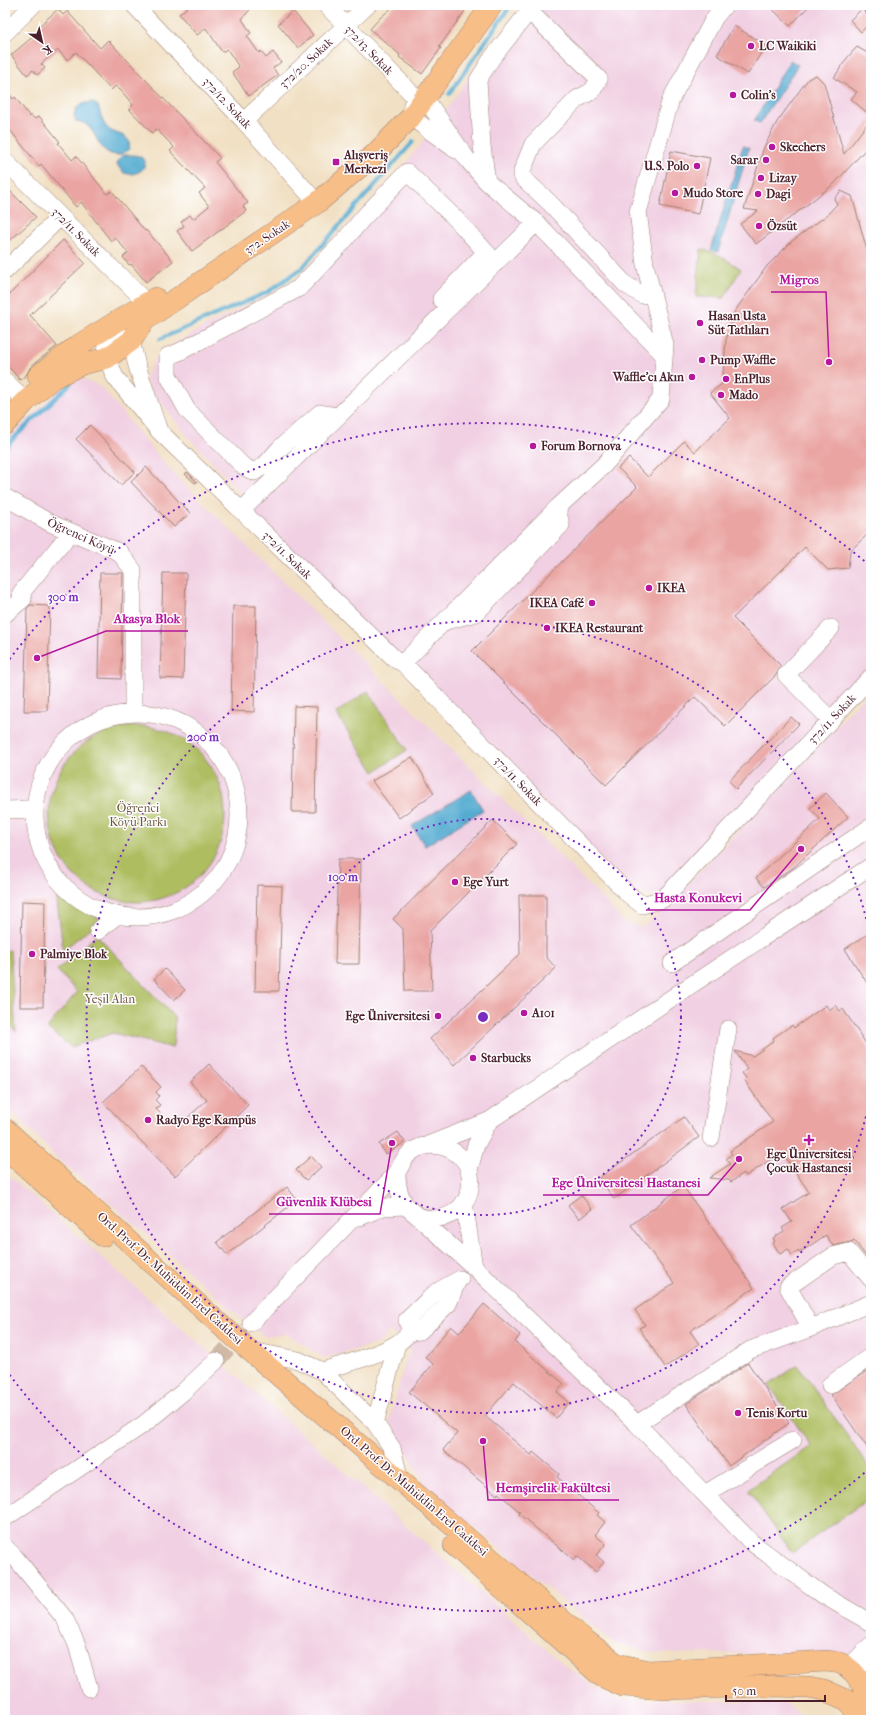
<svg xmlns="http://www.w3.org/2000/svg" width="876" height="1725" viewBox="0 0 876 1725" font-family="'IM FELL French Canon',serif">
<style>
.built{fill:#f1d0e3}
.green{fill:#aebd60;stroke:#7c6e46}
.water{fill:#54acd1;stroke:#4f667e}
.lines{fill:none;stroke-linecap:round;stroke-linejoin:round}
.stream{stroke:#54acd1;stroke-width:4}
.building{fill:#eaa5a3}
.minor-tunnel{stroke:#d0b9a5;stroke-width:17;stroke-dasharray:17 8;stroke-linecap:butt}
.minor-casing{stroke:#9e8077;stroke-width:18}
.major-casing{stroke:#9e8077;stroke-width:22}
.minor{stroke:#fff;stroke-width:17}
.major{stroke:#f7be87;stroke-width:21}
.ring{fill:none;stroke:#7b2cbf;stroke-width:2;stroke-dasharray:2 4}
.poi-dot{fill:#b5179e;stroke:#fff;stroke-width:1.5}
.labels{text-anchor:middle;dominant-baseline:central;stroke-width:3;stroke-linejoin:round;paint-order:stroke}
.poi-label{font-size:12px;font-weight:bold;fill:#4a1f2b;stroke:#fff;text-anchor:start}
.street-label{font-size:12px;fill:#4a1f2b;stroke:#fff}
.park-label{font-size:12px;fill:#6d563e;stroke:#fff}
.centre{fill:#7b2cbf;stroke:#fff;stroke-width:2}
.ring-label{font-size:12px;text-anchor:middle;font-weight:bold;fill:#7b2cbf;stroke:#fff;stroke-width:3;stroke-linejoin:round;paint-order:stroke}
.leader{fill:none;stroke:#b5179e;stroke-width:1.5}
.callout-dot{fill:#b5179e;stroke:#fff;stroke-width:1.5}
.callout-label{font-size:13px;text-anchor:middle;font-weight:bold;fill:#b5179e;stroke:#fff;stroke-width:3;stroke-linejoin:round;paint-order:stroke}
</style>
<rect width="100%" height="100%" fill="#fff"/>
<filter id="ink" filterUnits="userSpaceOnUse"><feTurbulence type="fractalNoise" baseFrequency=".025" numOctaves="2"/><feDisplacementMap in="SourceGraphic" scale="8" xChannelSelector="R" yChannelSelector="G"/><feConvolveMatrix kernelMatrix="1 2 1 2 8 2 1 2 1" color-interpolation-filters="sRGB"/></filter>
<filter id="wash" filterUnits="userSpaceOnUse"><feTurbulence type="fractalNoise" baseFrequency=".012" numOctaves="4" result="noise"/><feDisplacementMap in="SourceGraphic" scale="16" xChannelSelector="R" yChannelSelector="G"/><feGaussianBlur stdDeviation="0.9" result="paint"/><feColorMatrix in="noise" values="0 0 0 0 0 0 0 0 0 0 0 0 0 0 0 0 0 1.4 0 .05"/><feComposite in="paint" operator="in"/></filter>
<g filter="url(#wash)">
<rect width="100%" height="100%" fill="#f1e0c3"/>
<path class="built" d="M525 5H871V664L663 894 639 896 251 513 239 491 188 437 149 387 145 377 157 356 167 348 211 323 293 283 407 162 445 112 472 72Z
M74 375 101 387 169 469 606 902 622 921 643 927 662 911 807 759 871 688V1685L849 1655 656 1653 615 1644 428 1489 389 1421 404 1366 410 1351 390 1331 380 1343 324 1358 287 1334 264 1336 242 1319 146 1234 55 1156 5 1105V442Z
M5 1172 565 1666 613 1699 784 1703 810 1720H5Z"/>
<path class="green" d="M701 249 719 255 741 269 724 298 696 297Z
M368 691 407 750 374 772 336 713Z
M49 814a88 88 0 1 1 176 0a88 88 0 1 1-176 0Z
M56 892 101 920 63 950Z
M97 935 175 1018 173 1048 113 1033 71 1047 47 1028 77 992 57 970Z
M10 950 16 1032 5 1019V951Z
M798 1365 871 1470V1497L792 1553 748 1490 811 1446 769 1385Z"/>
<path class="water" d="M790 60 798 65 760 123 754 121Z
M92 102 98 106C101 113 101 120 106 126 113 137 133 131 129 150L119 155C100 156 98 136 88 126 85 123 80 122 76 121L74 116C76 104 82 104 92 102Z
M743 146 749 148 718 252 711 250Z
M125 155C133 155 140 154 145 161 146 172 133 176 124 173L117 165C118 160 120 156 125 155Z
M471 790 483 810 425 846 412 826Z"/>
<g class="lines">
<path class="stream" d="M449 94 511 5
M160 339 268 292 301 269 413 142
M5 449 13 439 71 383"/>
</g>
<g id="blocks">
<path class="building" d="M190 5H254L242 19 251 33 247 36 259 53 261 51 266 58 273 52 281 62 273 68 278 75 249 96 232 72 239 67 227 49 222 52 206 28 197 35 179 14Z
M395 5H457L465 11 439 47 441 48 422 74 399 57 400 55 370 29 380 18Z
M768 5H810L790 26Z
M58 9 63 15 67 11 100 48 108 40 220 158 215 162 248 203 243 206 246 211 192 251 177 231 184 226 181 222 190 215 193 219 209 206 199 193 205 188 170 151 174 147 156 129 152 133 129 109 133 105 123 93 116 86 111 90 76 52 67 60 58 50 41 64 45 68 37 75 33 70 27 75 11 55 41 30 38 27Z
M862 9 871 18V22L861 32 850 20Z
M293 11 313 35 298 48 278 24Z
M734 26 766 45 748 74 717 55Z
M857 47 871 55V116L851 99 857 92 834 78 847 58Z
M816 75 824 83 844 154 871 119V154L865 150 834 184 756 244 740 224 758 211 744 209 764 147 777 122 808 79Z
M5 88 13 99 15 97 30 117 31 115 35 119 39 116 60 142 58 143 72 160 76 156 107 194 112 191 145 231 146 230 173 261 146 282 131 264 129 265 123 257 128 253 115 237 111 241 81 202 76 207 41 164 39 166 5 124Z
M671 151 710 158 698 214 660 206Z
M5 186 36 217 5 245Z
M841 191 852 196 871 265V531L850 551 848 568 828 570 805 547 733 618 781 666 776 675 725 726 695 697 606 785 472 651 637 487 618 468 629 458 648 477 684 441 695 452 730 418 710 393 722 384 726 340 735 311 767 266 792 241 826 216 837 204 834 199Z
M63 240 85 263 30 315 57 346 31 366 26 375 20 380 5 363V299Z
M90 425 135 472 121 485 76 439Z
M146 467 190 513 174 527 131 482Z
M187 472 197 482 195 483 185 474Z
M100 573H123L121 679 98 678Z
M163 573H186L183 679 160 678Z
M30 605 50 606 47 711H24L27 609Z
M233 606H256L254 712 231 711Z
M294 706 317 707 315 812H292Z
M791 717 799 724 736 789 729 781Z
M412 757 434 793 399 818 372 781Z
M826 793 848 817 793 868 764 887 756 878 820 819 810 808Z
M493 820 517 844 430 931 432 991H405L403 929 393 919Z
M338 859H361L359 964H335Z
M257 885 282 886 279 991H255Z
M519 895H546V957L556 968 454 1065 430 1039 520 954Z
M22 901 45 902 43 1007H20Z
M871 932V989L845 949Z
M165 969 185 990 174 1000 154 979Z
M826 1005 829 1010 836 1005 840 1011 843 1009 871 1051V1263L854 1240 851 1242 833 1246 826 1235 799 1253 798 1251 792 1255 788 1249 780 1254 773 1243 775 1241 773 1238 784 1231 782 1228 792 1222 783 1209 809 1192 782 1152 746 1176 744 1173 731 1182 729 1180 709 1178 730 1164 726 1159 732 1154 730 1151 773 1122 744 1080 746 1078 742 1073 747 1069 735 1051 753 1056 771 1043V1042L774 1040 773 1038 792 1025 794 1028Z
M209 1064 248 1105 175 1176 103 1102 141 1067 161 1087 156 1092 159 1096 155 1100 160 1105 156 1109 167 1120H185L207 1100 190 1082Z
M684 1117 699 1137 614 1199 599 1178Z
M398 1132 405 1142 386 1154 379 1144Z
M311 1156 321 1167 306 1180 296 1170Z
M683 1186 754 1288 690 1331 699 1344 665 1367 639 1328 645 1325 635 1310 674 1283 631 1225Z
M287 1187 297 1200 227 1255 217 1242Z
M581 1195 592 1209 579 1219 568 1205Z
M484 1304 520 1335 515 1342 564 1384 557 1392 569 1402 556 1418 514 1382 485 1416 531 1455 533 1452 559 1474 557 1477 599 1513 597 1515 605 1522 595 1535 606 1544 596 1555 604 1562 596 1572 577 1556 574 1560 519 1514 520 1512 498 1493 497 1495 443 1450 457 1433 409 1392 433 1364 425 1357 451 1326 459 1333Z
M748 1363 789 1423 729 1466 686 1404Z
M871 1368V1453L831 1395Z"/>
</g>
</g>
<g filter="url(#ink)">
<use href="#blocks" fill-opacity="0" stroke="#9e8077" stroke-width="1"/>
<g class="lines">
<path class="minor-tunnel" d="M216 1361 251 1323"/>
<defs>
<path id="minor" d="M134 5 244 121 317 203
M326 5 413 95
M530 12 599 79 592 91 577 99 533 144 522 171V175L523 178 550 203 625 284 642 295 652 294
M5 33 33 5
M413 95 425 98 467 159 487 182 539 225 664 355
M412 105 411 117 456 150
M244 121 368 5
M5 161 147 303
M487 182 482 146 478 80 492 58 534 5
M5 271 60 217
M441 299 486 252
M5 381 26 401
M337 416 320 413 280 448 265 465 254 472 243 466 187 410 168 375V356L179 352 299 288 343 242 363 218 407 172 456 219 496 263
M159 431 137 366 131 341 106 329 107 358 115 377 159 431 396 660 403 663 628 894 642 905 663 899 871 677
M5 497 50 523 119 552 133 570V712
M241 511 536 223
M5 614 23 599 21 593 71 532
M446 621 476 613 561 525 557 508
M403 663 557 508 604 465 661 399 665 345 645 264 638 212 671 99 715 17 725 5
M35 815a102 102 0 1 1 204 0a102 102 0 1 1-204 0Z
M831 720 786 675 831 628
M5 810 35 809
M98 931 116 916
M672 963 869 828 871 832
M711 1138 728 1029
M428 1145 489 1121 682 991 871 866
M469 1170 476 1145 489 1121
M464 1202 474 1267
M415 1214 474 1267 637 1424 751 1542 823 1595 871 1623
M360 1217 383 1207 406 1206
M251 1323 397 1173C400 1168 402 1162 406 1157 421 1140 445 1143 461 1157 466 1161 469 1169 470 1175 478 1225 397 1242 397 1173
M811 1328 788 1287 833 1256 849 1252 871 1279
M411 1332 407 1320 435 1293 460 1279
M252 1351 298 1360 322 1371 375 1423 392 1448 400 1480
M322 1371C343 1364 378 1356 396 1344 408 1338 404 1332 420 1331L448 1304 457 1282
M830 1385 871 1356
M375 1423 397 1344
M637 1424 750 1350 811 1328 871 1303
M705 1494 793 1440
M5 1518 144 1424 183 1392 216 1361
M5 1547 14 1556 65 1619 77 1645 89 1688
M871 1663 868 1667 871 1673
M848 1668 871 1645"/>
<path id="major" d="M38 376 77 346 155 298
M5 424 26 401 53 378 82 364 107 358 131 341 145 320 317 203 375 154 411 117 492 5
M5 1129 226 1330 584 1639 617 1664 649 1671 827 1661C832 1662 838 1662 842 1664 859 1672 866 1692 871 1708
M5 1148 103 1236
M454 1545 601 1676 623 1686 666 1689 772 1686 808 1687 824 1690 849 1701 859 1720"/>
</defs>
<use href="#minor" class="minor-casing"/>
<use href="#major" class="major-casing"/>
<use href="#minor" class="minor"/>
<use href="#major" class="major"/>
</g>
</g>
<g class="ring">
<circle cx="483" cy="1017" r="198"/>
<path d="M870 1099A396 396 0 1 1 870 935"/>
<path d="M869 1469A594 594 0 0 1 6 1370M6 664A594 594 0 0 1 869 565"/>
</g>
<g class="poi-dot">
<circle cx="751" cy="46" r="4"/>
<circle cx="733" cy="95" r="4"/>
<circle cx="772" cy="147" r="4"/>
<circle cx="766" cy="160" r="4"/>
<rect x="332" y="158" width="8" height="8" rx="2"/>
<circle cx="697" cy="166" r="4"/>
<circle cx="761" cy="178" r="4"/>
<circle cx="675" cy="193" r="4"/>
<circle cx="758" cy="194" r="4"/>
<circle cx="759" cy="226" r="4"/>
<circle cx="700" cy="323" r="4"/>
<circle cx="702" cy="360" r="4"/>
<circle cx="692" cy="377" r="4"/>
<circle cx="726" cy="379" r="4"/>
<circle cx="721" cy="395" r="4"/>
<circle cx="533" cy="446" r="4"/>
<circle cx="649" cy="588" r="4"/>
<circle cx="592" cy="603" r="4"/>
<circle cx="547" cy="628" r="4"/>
<circle cx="455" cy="882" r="4"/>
<circle cx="32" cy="954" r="4"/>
<circle cx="524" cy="1013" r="4"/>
<circle cx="438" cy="1016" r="4"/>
<circle cx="473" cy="1058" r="4"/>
<circle cx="148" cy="1120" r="4"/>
<path d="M807 1134h4v4h4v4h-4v4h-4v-4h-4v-4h4z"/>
<circle cx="738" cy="1413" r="4"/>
</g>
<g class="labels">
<g class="poi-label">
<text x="759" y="46">LC Waikiki</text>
<text x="741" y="95">Colin's</text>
<text x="780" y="147">Skechers</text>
<text x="344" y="155">Alışveriş<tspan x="344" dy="14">Merkezi</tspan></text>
<text x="758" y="160" text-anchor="end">Sarar</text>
<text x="689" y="166" text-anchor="end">U.S. Polo</text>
<text x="769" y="178">Lizay</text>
<text x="683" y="193">Mudo Store</text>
<text x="766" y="194">Dagi</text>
<text x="767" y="226">Özsüt</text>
<text x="708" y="316">Hasan Usta<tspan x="708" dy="14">Süt Tatlıları</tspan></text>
<text x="710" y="360">Pump Waffle</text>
<text x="684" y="377" text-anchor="end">Waffle'cı Akın</text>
<text x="734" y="379">EnPlus</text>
<text x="729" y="395">Mado</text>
<text x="541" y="446">Forum Bornova</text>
<text x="657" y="588">IKEA</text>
<text x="584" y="603" text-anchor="end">IKEA Café</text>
<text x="555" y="628">IKEA Restaurant</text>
<text x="463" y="882">Ege Yurt</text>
<text x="40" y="954">Palmiye Blok</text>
<text x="532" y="1013">A101</text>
<text x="430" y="1016" text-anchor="end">Ege Üniversitesi</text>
<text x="481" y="1058">Starbucks</text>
<text x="156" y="1120">Radyo Ege Kampüs</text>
<text x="809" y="1154" text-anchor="middle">Ege Üniversitesi<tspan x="809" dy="14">Çocuk Hastanesi</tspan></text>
<text x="746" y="1413">Tenis Kortu</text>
</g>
<g class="street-label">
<text transform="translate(369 50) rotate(46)">372/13. Sokak</text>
<text transform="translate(306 63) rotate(-43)">372/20. Sokak</text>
<text transform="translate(227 103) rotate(47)">372/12. Sokak</text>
<text transform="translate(76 232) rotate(45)">372/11. Sokak</text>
<text transform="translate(267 237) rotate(-34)">372. Sokak</text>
<text transform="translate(81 536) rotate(24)">Öğrenci Köyü</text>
<text transform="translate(287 555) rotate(44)">372/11. Sokak</text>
<text transform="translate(832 719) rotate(-47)">372/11. Sokak</text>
<text transform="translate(518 781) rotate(46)">372/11. Sokak</text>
<text transform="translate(170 1278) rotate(42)">Ord. Prof. Dr. Muhiddin Erel Caddesi</text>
<text transform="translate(414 1491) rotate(41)">Ord. Prof. Dr. Muhiddin Erel Caddesi</text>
</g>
<g class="park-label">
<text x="138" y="808">Öğrenci<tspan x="138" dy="14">Köyü Parkı</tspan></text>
<text x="110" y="999">Yeşil Alan</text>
</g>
</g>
<circle cx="483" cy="1017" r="6" class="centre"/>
<g class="ring-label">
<text x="63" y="601">300 m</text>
<text x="203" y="741">200 m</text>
<text x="343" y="881">100 m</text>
</g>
<path class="leader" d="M829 362L826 292H771M37 658L106 631H188M801 849L750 910H646M739 1159L708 1195H543M392 1143L380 1214H269M483 1441L488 1500H619"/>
<g class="callout-dot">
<circle cx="829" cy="362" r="4"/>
<circle cx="37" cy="658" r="4"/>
<circle cx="801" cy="849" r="4"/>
<circle cx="739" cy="1159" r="4"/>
<circle cx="392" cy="1143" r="4"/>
<circle cx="483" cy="1441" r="4"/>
</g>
<g class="callout-label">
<text x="799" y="284">Migros</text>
<text x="147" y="623">Akasya Blok</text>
<text x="698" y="902">Hasta Konukevi</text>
<text x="626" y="1187">Ege Üniversitesi Hastanesi</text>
<text x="324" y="1206">Güvenlik Klübesi</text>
<text x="553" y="1492">Hemşirelik Fakültesi</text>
</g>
<rect width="876" height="1725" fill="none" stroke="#fff" stroke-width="20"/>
<g transform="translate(42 42) rotate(146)" stroke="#ffffff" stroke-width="3" paint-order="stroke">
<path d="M0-3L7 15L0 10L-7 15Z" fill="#4a1f2b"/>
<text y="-6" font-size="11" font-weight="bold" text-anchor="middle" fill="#4a1f2b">K</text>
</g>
<path d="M726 1695v6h99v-6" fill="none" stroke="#4a1f2b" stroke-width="2"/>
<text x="732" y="1695" font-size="12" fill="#4a1f2b" stroke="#ffffff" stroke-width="3" paint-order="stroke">50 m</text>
</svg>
